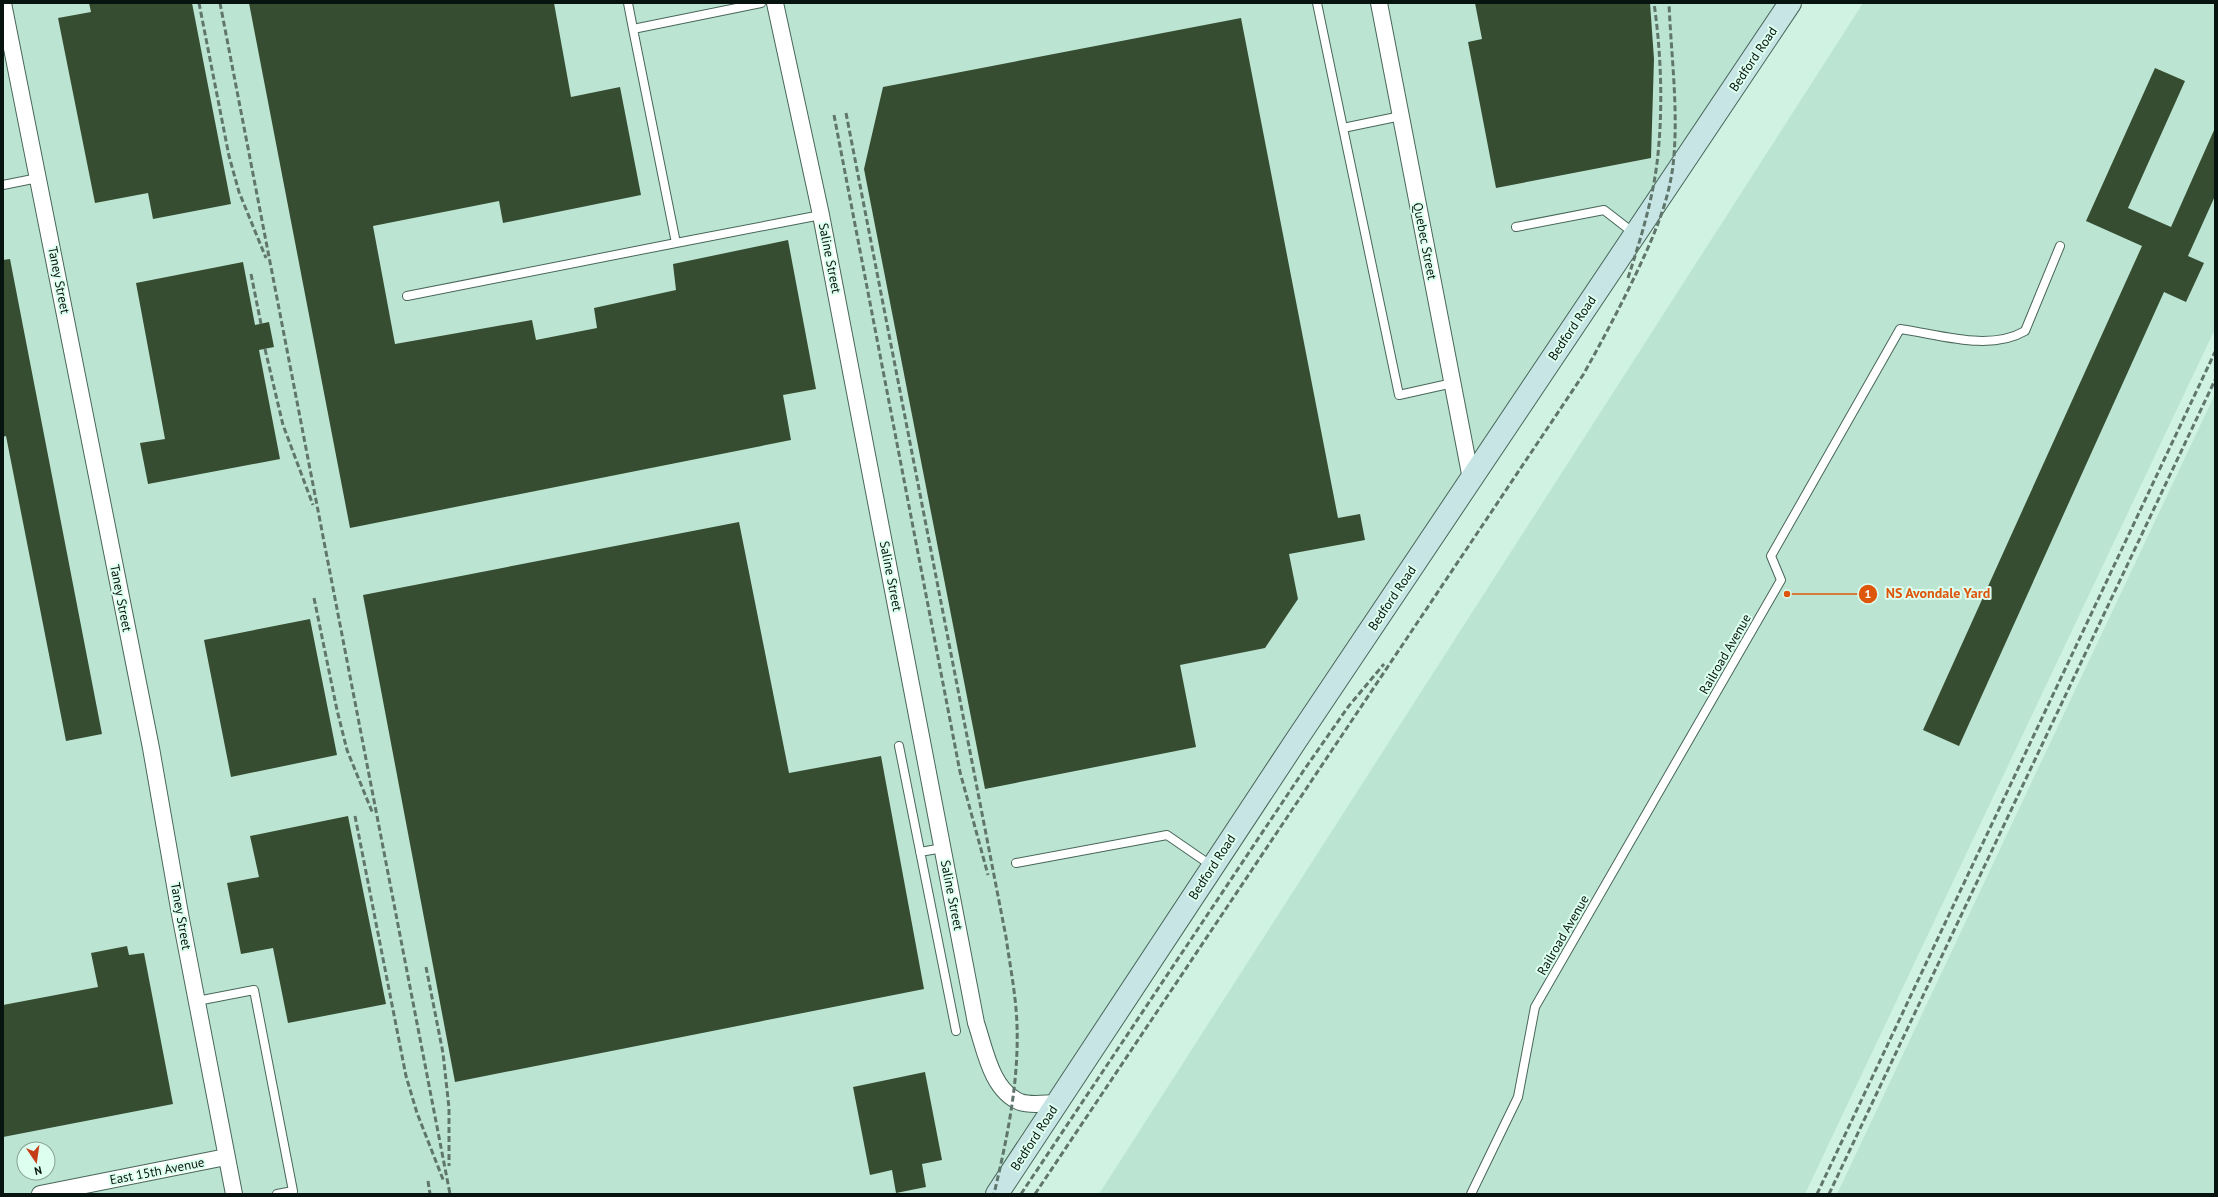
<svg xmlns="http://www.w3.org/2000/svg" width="2218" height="1197" viewBox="0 0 2218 1197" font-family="'PT Sans',sans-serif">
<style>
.built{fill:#bbe5d2;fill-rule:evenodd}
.building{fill:#374d32}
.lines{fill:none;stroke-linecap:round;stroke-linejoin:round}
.lane-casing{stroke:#49665a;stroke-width:10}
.street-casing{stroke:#49665a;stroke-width:18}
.secondary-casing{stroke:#49665a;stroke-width:24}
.lane{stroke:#fff;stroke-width:8}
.street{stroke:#fff;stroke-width:16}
.secondary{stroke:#c6e5e4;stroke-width:22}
.rail{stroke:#60766c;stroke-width:3;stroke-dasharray:6 3;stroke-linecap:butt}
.labels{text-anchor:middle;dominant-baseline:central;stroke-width:4;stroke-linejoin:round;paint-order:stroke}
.street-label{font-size:13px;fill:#07130e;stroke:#ddffef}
.leader{fill:none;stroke:#dd560c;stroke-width:1.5}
.callout-dot{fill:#dd560c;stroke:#ddffef;stroke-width:1.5}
.mark-label{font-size:12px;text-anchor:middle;font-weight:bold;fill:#fff}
.callout-label{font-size:14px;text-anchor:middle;font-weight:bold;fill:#dd560c;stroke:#ddffef;stroke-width:4;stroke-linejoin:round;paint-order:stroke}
</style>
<rect width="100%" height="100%" fill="#d0f2e2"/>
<path class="built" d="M3 3H1795L997 1194H3ZM24 1149H48V1173H24Z
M1863 3H2215V329L1805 1194H1099Z
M2215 394V1194H1837Z"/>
<path class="building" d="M89 3H192L231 204 153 219 148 193 95 203 58 18 91 12Z
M249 3H554L571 97 620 87 641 195 503 223 499 201 373 226 395 344 532 320 536 340 597 328 594 308 676 290 673 264 788 240 816 389 783 395 791 440 350 528Z
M1475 3H1650L1654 59 1651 158 1496 188 1468 42 1482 39Z
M1241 18 1338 518 1360 514 1365 540 1289 554 1298 599 1265 648 1180 665 1196 747 985 789 864 169 883 87Z
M2155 68 2185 81 2128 208 2171 227 2215 128V196L2188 256 2204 263 2186 302 2164 292 1959 746 1923 730 2142 246 2086 221Z
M10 259 102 734 66 741 6 436 3 437V260Z
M243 262 255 325 269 322 274 347 259 350 280 459 148 484 140 443 165 439 136 283Z
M739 522 789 773 881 756 924 989 455 1082 363 595Z
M310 619 337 755 231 777 204 640Z
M348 816 386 1004 288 1023 273 948 241 954 227 883 259 877 250 836Z
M127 946 129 955 144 953 173 1104 3 1137V1005L98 987 91 953Z
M925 1072 942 1160 922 1164 926 1187 896 1193 892 1170 870 1175 853 1087Z"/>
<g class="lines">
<defs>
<path id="lane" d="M628 3 633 29
M761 3 633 29 676 243 821 215
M1317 3 1343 128
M1401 116 1343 128 1399 395 1453 383
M3 185 38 178
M1516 227 1604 210 1635 234
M407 296 676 243
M899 746 956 1031
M920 852 943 848
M1016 863 1167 835 1212 866
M197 1001 254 990 293 1191 277 1194
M1471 1194 1518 1097 1535 1007 1781 580 1771 556 1900 329C1938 334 1989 352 2025 331L2060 246"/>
<path id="street" d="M3 3 151 748 180 914 234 1194
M775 3 821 215 976 1023C985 1049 991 1090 1020 1102 1031 1106 1045 1103 1057 1103
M1379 3 1471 479
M40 1194 226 1157"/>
<path id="secondary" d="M997 1194 1295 742 1790 3"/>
</defs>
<use href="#lane" class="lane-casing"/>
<use href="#street" class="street-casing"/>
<use href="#secondary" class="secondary-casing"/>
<use href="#lane" class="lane"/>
<use href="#street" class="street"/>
<use href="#secondary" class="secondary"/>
<path class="rail" d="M199 3 229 156 239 192 266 258
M220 3 450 1194
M846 113 1006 937C1010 966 1016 995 1017 1025 1019 1082 1007 1139 994 1194
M834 115 960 772 988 875
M251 274 261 324
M1628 278C1641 238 1654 196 1658 154 1663 105 1661 52 1654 3
M265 349 283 425 313 505
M314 598 337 710 347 750 373 814
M355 816 406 1076 417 1113 444 1182
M426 967 443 1053 449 1108V1166
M428 1181 430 1194
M1021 1194 1304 770 1348 707 1384 664
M1035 1194 1583 375C1601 343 1618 311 1634 278 1653 238 1671 199 1674 155 1678 105 1671 53 1669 3
M1817 1194 2215 352
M1829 1194 2215 380"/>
</g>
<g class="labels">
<g class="street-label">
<text transform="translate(1753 59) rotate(-56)">Bedford Road</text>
<text transform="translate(1425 241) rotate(79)">Quebec Street</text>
<text transform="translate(830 258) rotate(79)">Saline Street</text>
<text transform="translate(59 280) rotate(79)">Taney Street</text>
<text transform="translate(1572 328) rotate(-56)">Bedford Road</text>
<text transform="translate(891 576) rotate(79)">Saline Street</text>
<text transform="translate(121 598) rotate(79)">Taney Street</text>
<text transform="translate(1392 598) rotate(-56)">Bedford Road</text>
<text transform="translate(1725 654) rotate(-60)">Railroad Avenue</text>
<text transform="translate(1212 867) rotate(-57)">Bedford Road</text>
<text transform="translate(952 895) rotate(79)">Saline Street</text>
<text transform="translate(181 916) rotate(80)">Taney Street</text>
<text transform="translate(1563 935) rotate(-60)">Railroad Avenue</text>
<text transform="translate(1034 1138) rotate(-57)">Bedford Road</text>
<text transform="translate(157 1171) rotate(-11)">East 15th Avenue</text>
</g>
</g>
<path class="leader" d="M1787 594L1868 594"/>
<g class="callout-dot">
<circle cx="1787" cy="594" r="4"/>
<circle cx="1868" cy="594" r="10"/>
</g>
<g class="mark-label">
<text x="1868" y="598">1</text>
</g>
<g class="callout-label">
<text x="1938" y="598">NS Avondale Yard</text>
</g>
<rect width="2218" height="1197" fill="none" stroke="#07130e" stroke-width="8"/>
<g transform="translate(36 1161) rotate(167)"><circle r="19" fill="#ddffef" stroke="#87a195"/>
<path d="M0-3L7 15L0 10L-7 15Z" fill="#c63d15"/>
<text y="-6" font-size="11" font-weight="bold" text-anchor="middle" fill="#07130e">N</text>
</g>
</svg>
